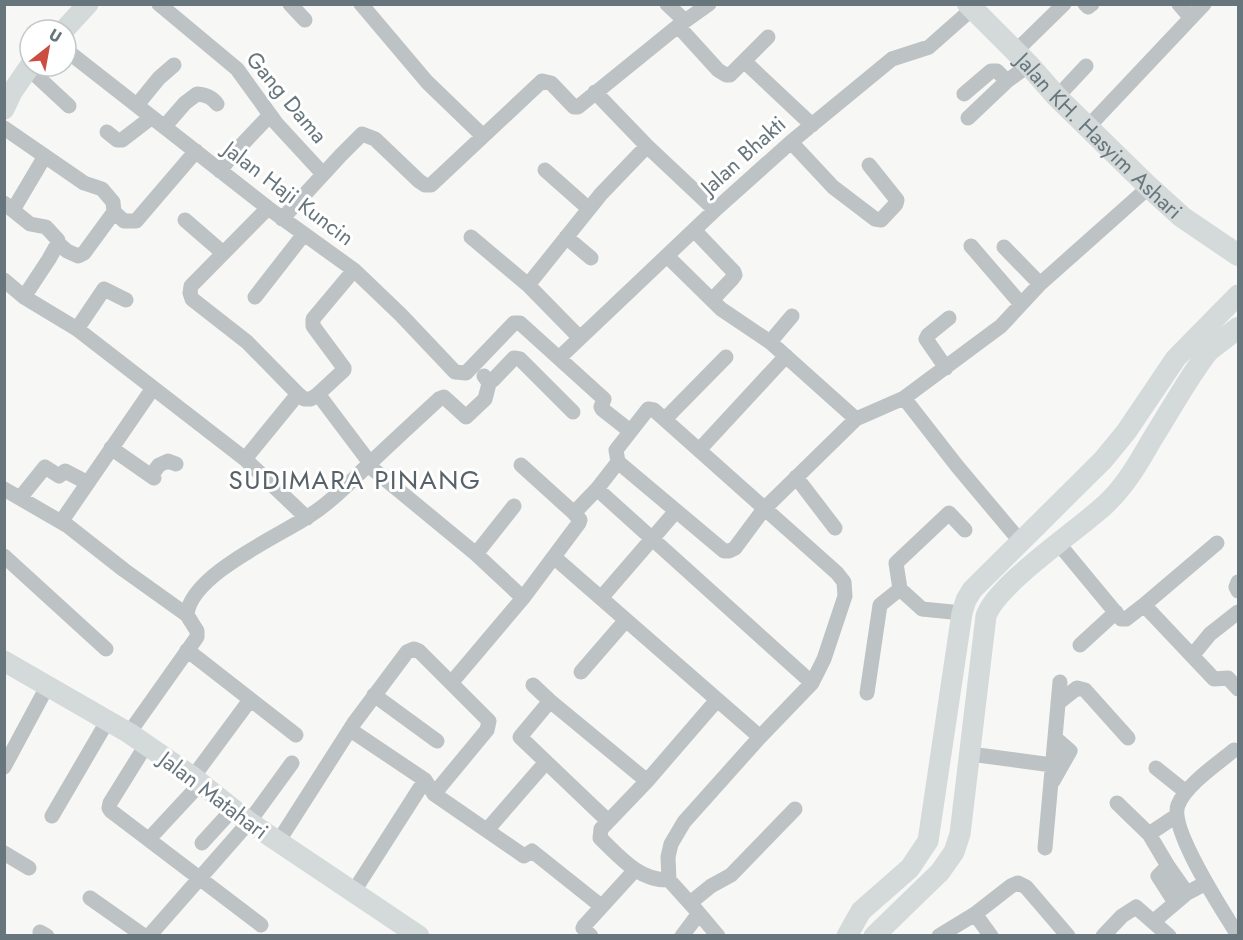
<svg xmlns="http://www.w3.org/2000/svg" width="1243" height="940" viewBox="0 0 1243 940" font-family="Jost,sans-serif">
<style>
.lines{fill:none;stroke-linecap:round;stroke-linejoin:round}
.street{stroke:#bdc2c4;stroke-width:15}
.secondary{stroke:#d4d9da;stroke-width:21}
.primary{stroke:#d4d9da;stroke-width:22}
.labels{text-anchor:middle;dominant-baseline:central;stroke-width:6;stroke-linejoin:round;paint-order:stroke}
.street-label{font-size:22px;fill:#66767c;stroke:#fff}
.quarter-label{font-size:26px;letter-spacing:1.5px;fill:#576368;stroke:#fff}
</style>
<rect width="100%" height="100%" fill="#f7f7f5"/>
<g class="lines">
<path class="street" d="M159 4 237 69 276 123 323 174
M290 4 305 20
M361 4 427 82 483 136
M667 4 685 21
M1085 4 1088 7 1092 4
M1179 4 1191 18
M678 26 718 70 726 75H730L768 37
M66 50 268 208 354 270 401 315 455 372 466 373 514 323H520L604 399 601 407 602 409 630 431
M1015 52 1064 4
M744 61 812 125
M28 68 69 106
M595 92 647 146 715 210
M964 94 991 71H997L1007 81 1029 65
M1057 97 1086 66
M137 105 159 78 174 65
M968 118 1007 81
M165 126 185 103 197 94C206 95 212 97 217 104
M1088 127 1204 4
M4 128 84 183 102 189 113 202 114 212
M107 132 117 140H122L152 117
M791 142 833 187 875 219 881 220 896 204 897 200 869 165
M545 170 589 209
M220 171 234 153 270 115
M4 203 30 224 46 227 58 240V243L49 259 24 297
M13 210 45 156
M282 219 341 155 362 134 375 139 419 181 425 185H431L542 81 551 83 574 107H578L678 26 709 4
M185 220 223 253
M694 230 734 272 735 275 732 279 712 300
M471 237 528 285 580 338
M566 237 591 258
M58 243 67 251 78 256 84 253 114 212 124 221H136L196 151
M971 246 1021 304
M1004 247 1040 284
M667 256 721 309 770 342 856 419
M4 280 24 297 77 329 245 459 307 518
M528 285 601 194 647 146
M255 297 304 234
M77 329 104 289 126 300
M770 342 792 316
M559 358 715 210 791 142 892 59 929 47 972 9
M946 368 926 339 928 335 949 318
M484 376 487 380H493L514 358 520 359 573 412
M298 394 304 399H311L318 394 344 370V368L313 326V319L354 270
M318 394 370 463
M904 398 957 466 1020 541
M665 419 726 357
M111 448 154 478
M700 449 786 356
M245 459 298 394 247 342 192 299 190 293 191 286 268 208
M618 462 616 450 648 409 654 410 837 573 844 582 845 596 824 659 812 683 760 737 684 822 671 844 668 857 669 880 697 911V916L682 936
M368 465 476 554 523 598
M151 476 159 465 168 461 176 464
M796 477 835 528
M4 489 68 526 124 570 187 615 197 631V637L129 733
M597 489 812 683
M20 498 45 467 59 476 65 471 88 483
M574 513 597 489 618 462 724 551H729L735 548 764 509 856 419 904 398 1001 326 1040 284 1149 187
M61 522 153 388
M1058 543 1121 619H1126L1144 605 1214 679 1228 678 1238 689
M476 554 514 506
M4 556 106 649
M555 558 760 737
M1238 582 1236 587 1238 591
M900 589 922 609 962 613
M601 598 676 511
M1144 605 1217 543
M187 615C190 575 279 536 309 516 330 503 347 485 365 468 389 445 414 422 439 399L444 397 466 417 485 399 490 380
M1080 645 1116 612
M187 650 296 735
M1192 656 1210 634 1238 612
M581 672 626 620
M452 682 523 598 579 523 580 520 574 513 521 465
M533 685 550 701 647 781
M867 693 880 605 900 589 896 563 949 513 965 530
M374 695 437 741
M550 701 520 737 608 821
M1058 703 1077 688 1085 690 1128 738
M352 727 355 733 425 780 434 794 524 856 532 851 601 906
M146 745 110 803 109 808 111 811 261 925
M970 754 1052 765
M4 767 48 685
M1156 768 1186 792
M193 777 250 700
M1053 781 1070 751 1055 738
M1117 803 1149 834 1168 866 1187 893
M52 816 108 720
M487 830 546 762
M1149 834 1176 816
M149 839 201 783
M278 842 354 723 407 652 414 649 419 651 489 721 487 730 434 794
M202 843 233 809
M1045 848 1060 682
M4 853 29 868
M1168 866 1158 876 1174 901
M669 880C639 881 620 857 600 838L601 829 647 781 717 700
M354 891 425 780
M90 898 144 936
M690 903 711 886 731 875 795 809
M697 911 718 936
M975 914 991 936
M1154 921 1187 893 1206 883
M1234 929C1220 906 1169 828 1178 805 1186 785 1217 764 1234 750
M40 932 47 936
M149 936 249 822 292 763
M591 936 583 928 584 926 635 870
M939 936 975 914 1011 886 1018 883 1026 887 1068 936
M1103 936 1122 916 1136 907 1169 936"/>
<path class="secondary" d="M64 30 88 4
M4 109 12 92 30 66
M4 661 129 733 193 777 249 822 419 936
M847 936 861 911 910 868 928 841 962 613 966 600 972 590 1103 460 1126 432 1176 358 1238 295
M874 936 940 872 954 852 960 834 986 616C997 584 1077 531 1106 504 1125 486 1138 464 1151 441 1173 406 1193 369 1219 338"/>
<g class="primary">
<path id="s1" d="M968 4 1029 65 1057 97 1149 187 1182 217 1238 255"/>
<path d="M1208 351 1238 328"/>
</g>
</g>
<g class="labels">
<g class="street-label">
<text transform="translate(287 97) rotate(50)">Gang Dama</text>
<text stroke="none"><textPath href="#s1" startOffset="186">Jalan KH. Hasyim Ashari</textPath></text>
<text transform="translate(743 155) rotate(-42)">Jalan Bhakti</text>
<text transform="translate(289 193) rotate(37)">Jalan Haji Kuncin</text>
<text transform="translate(214 795) rotate(37)">Jalan Matahari</text>
</g>
<g class="quarter-label">
<text x="355" y="480">SUDIMARA PINANG</text>
</g>
</g>
<rect width="1243" height="940" fill="none" stroke="#66767c" stroke-width="12"/>
<g transform="translate(48 48) rotate(31)"><circle r="28" fill="#ffffff" stroke="#c2c8cb" stroke-width="1.5"/>
<path d="M0-4.5L10 22L0 15L-10 22Z" fill="#cc4e40"/>
<text y="-9" font-size="16" font-weight="bold" text-anchor="middle" fill="#66767c">U</text>
</g>
</svg>
